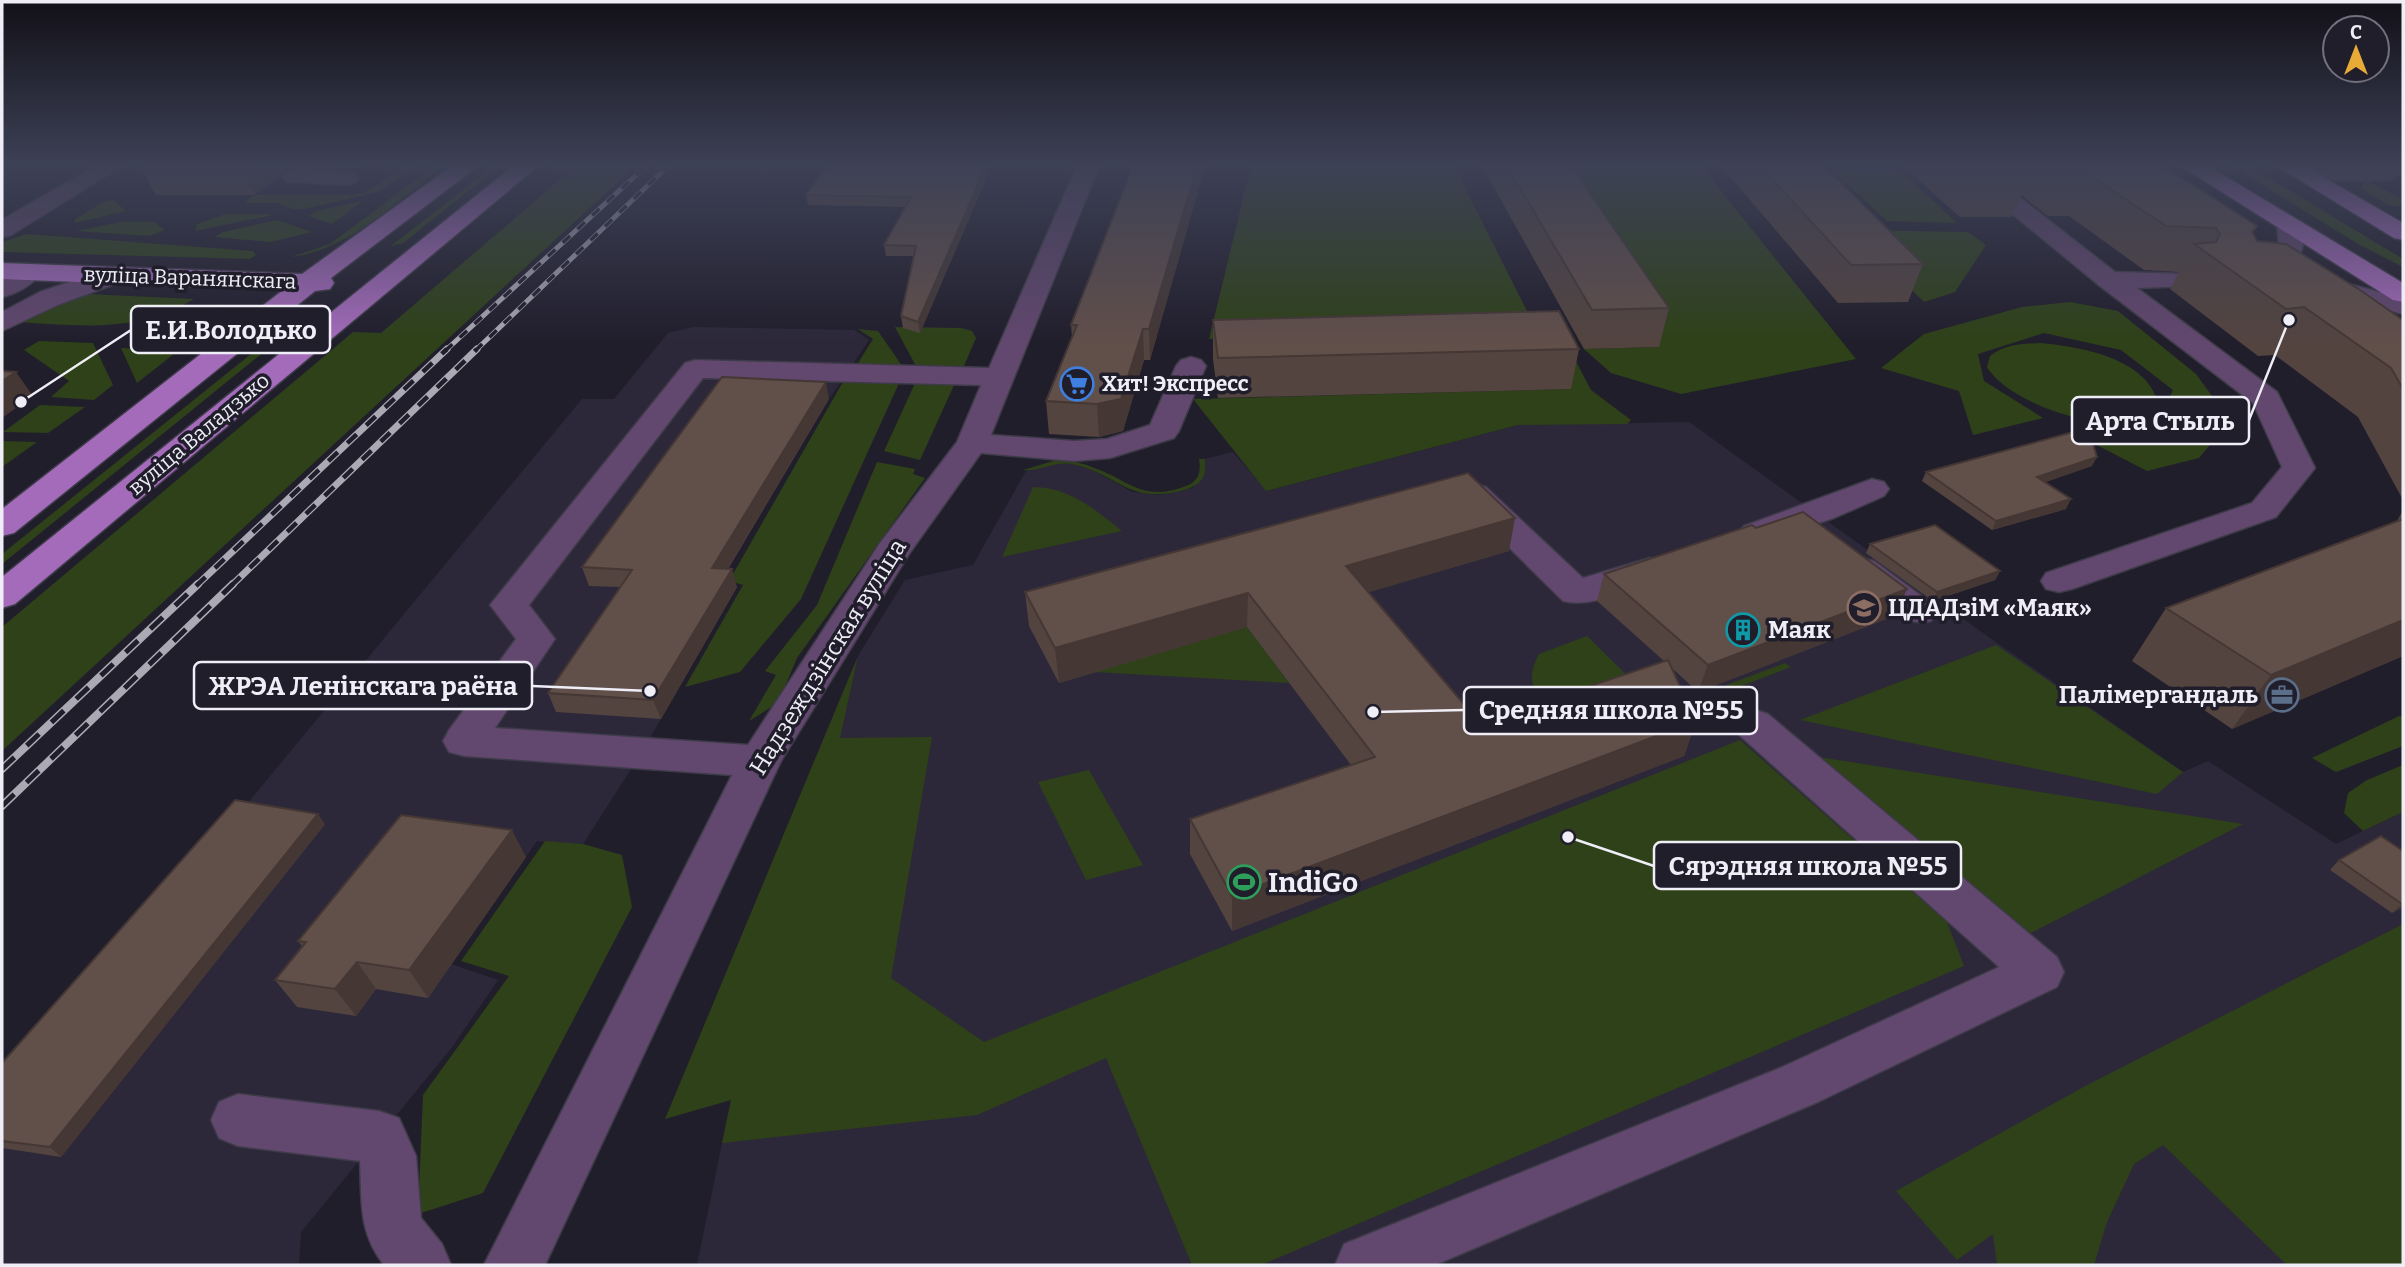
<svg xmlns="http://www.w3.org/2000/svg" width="2405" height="1267" viewBox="0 0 2405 1267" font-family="Bitter,serif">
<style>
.built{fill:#2c283a}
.green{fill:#2e4118}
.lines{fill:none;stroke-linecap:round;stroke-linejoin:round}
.minor-casing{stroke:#3e3b48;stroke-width:3}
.major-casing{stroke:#3e3b48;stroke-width:3}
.minor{fill:#62476e;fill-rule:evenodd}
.major{fill:#a46bbb;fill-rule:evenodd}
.rail-far2-casing{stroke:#aba9b4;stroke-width:5}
.rail-far1-casing{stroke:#aba9b4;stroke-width:7}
.rail-casing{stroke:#aba9b4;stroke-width:8}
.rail-far2{stroke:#211e2c;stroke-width:3.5;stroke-dasharray:10;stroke-linecap:butt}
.rail-far1{stroke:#211e2c;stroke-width:4.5;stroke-dasharray:13;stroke-linecap:butt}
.rail{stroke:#211e2c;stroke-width:5;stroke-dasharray:17;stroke-linecap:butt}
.wall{fill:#534440}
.shaded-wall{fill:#443734}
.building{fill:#614f4a;stroke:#443734;stroke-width:2}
.labels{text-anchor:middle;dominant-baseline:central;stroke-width:7;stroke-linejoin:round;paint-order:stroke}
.far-street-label{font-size:21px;fill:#efeef7;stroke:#211e2c}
.far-poi-label{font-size:21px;font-weight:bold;fill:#efeef7;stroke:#211e2c;text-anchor:start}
.poi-label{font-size:24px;font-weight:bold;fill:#efeef7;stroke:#211e2c;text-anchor:start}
.street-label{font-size:24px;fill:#efeef7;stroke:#211e2c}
.near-poi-label{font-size:28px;font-weight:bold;fill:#efeef7;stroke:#211e2c;text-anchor:start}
.leader{fill:none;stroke:#efeef7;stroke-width:2.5}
.callout-dot{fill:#efeef7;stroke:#211e2c;stroke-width:2.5}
.callout{fill:#211e2c;stroke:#efeef7;stroke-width:2.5}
.callout-label{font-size:26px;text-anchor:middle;font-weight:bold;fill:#efeef7}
</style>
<rect width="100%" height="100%" fill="#211e2c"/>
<path class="built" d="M693 327 854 330 869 340 829 399 718 586 737 587 640 755 583 844 537 841 451 964 498 980 453 1046 301 1232 299 1265H2V1085L242 810 582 399H614L668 333Z
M1689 422 1990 638 2183 772 2208 761 2336 844 2403 812V1265H697L731 1100 839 739 858 656 905 580 973 565 1026 471 1058 462 1072 464 1092 470 1132 492 1160 495 1193 488 1206 468 1205 459 1233 452 1267 491 1518 425Z"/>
<path class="green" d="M405 166H417L381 191 305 209H292L277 203H244L254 195H351L364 193Z
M434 166H443C398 200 348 251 291 257L330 244Z
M494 166H500L403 243 391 246Z
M556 166H635L2 751V627L353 332 381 333 570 171 552 169Z
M1251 166H1454L1532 321 1509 337 1209 339Z
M1542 166H1701L1856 359 1681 394 1611 373 1584 349 1658 347Z
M2232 166H2249L2403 259V267L2358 244Z
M1830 169 1901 171 1957 223 1887 221Z
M2368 181 2403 200V206H2390L2362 189V184Z
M113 200 126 211 75 223 74 220 103 202Z
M363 201 332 224 308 216 316 211Z
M226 214H269L273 215 195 231 197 224Z
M277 220 312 232 271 242 214 237 223 232Z
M121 222H154L165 230 149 236 76 231Z
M1851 230 1968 232 1986 245 1955 292 1924 302Z
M27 234 253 251 256 255 250 259 2 252V242Z
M87 294 194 299C137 333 81 326 18 322Z
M2070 302 2118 311 2196 374 2220 407 2219 434 2199 458 2147 471 2089 441 2159 420 2173 390 2121 350 2044 333 1978 354 1984 381 2043 418 1973 435 1959 391 1881 368 1924 334 2022 307Z
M223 304 226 317 198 337 140 334 205 315Z
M287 325 292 327 291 330 2 564V554Z
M895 327 961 328 972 331 976 338 964 366 918 370Z
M858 329 878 331 905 370 855 368 873 339Z
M39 341 93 343 113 385 94 400 51 397 69 381 24 350Z
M2041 343C2080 347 2142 357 2157 399 2134 449 2009 406 1987 367L1990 356C2006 344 2021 344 2041 343Z
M121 348 179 350 137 383Z
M1570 350 1591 390 1631 420 1627 424 1518 425 1266 491 1193 399 1570 389Z
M844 380 900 381 801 599 740 672 685 687 743 585 729 581Z
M916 381 955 383 920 460 884 451Z
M40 405 85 407 48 433 3 432Z
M2 441 37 442 2 467Z
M1060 459C1071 461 1082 463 1092 467 1130 480 1142 503 1186 486 1199 481 1201 472 1199 459H1205C1207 476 1202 485 1184 490 1128 506 1118 473 1071 464 1054 461 1038 472 1023 470Z
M877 462 915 469 913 474 925 478 797 658 778 703 749 721 776 675 765 671 817 605Z
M1033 487C1069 487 1096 510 1122 531L1002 557Z
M1247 627 1289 683 1094 672Z
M1587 636 1649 697 1566 726C1543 701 1520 690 1539 654Z
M1996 645 2183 772 2157 794 1800 720Z
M858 656 840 738 932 737 891 978 984 1042 1740 740 1947 922 1964 966 1261 1265H1192L1106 1058 977 1115 722 1143 731 1100 665 1119Z
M1785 663 1791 667 1718 695 1713 690Z
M2399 716 2403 717V746L2336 772 2312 758Z
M1819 757 2243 824 2025 936Z
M2403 765V812L2363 831 2344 813 2348 793 2367 780Z
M1089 770 1143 865 1086 880 1038 782Z
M545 841 583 844 622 855 632 907 483 1193 418 1214 423 1095 509 976 461 961Z
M2403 924V1265H2287L2163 1145 2134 1164 2107 1222 2094 1265H1997L1993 1234 1957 1260 1896 1191 2089 1084Z"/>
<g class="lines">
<defs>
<path id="minor" d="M95 166H122L11 235 2 237V220Z
M296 166H322L319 171 355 173 359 178 355 183 347 185 287 182 283 177Z
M1077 166H1099L991 435 1074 441 1107 439 1150 425 1176 366 1181 360 1191 357 1201 360 1206 366 1179 431 1174 438 1110 458 1074 461 981 453 909 554 781 761 545 1265H484L732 775 464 756 449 752 443 741 449 730 516 639 490 605 685 363 695 360 989 368ZM703 378 981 385 957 442 880 543 748 745 495 728 555 639 529 605Z
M1954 166H1979L2115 272 2190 274 2194 280 2190 286 2137 288 2277 392 2315 468 2276 517 2072 589 2059 592 2046 589 2041 581 2046 573 2252 503 2282 467 2253 403 2100 286Z
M2403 166V172L2389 180 2301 181 2290 174 2301 167Z
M2289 219 2298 221C2312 242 2296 265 2283 283H2265L2261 277 2279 245 2277 226 2280 221Z
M29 264 38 266 42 272C34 284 16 294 2 297V278Z
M114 267 123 269 127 275 123 281 60 304 2 331V312L40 292Z
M2317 276 2403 298V314L2308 290 2304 284 2308 278Z
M1872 479 1884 482 1889 489 1884 496 1834 518 1756 544 1744 540 1738 533 1744 526Z
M1474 484 1486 487 1583 578 1650 558 1663 561 1668 569 1663 577C1634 587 1593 609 1563 601L1462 501 1457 494 1462 487Z
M1861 558 1874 561 1931 603 1937 612 1931 621C1900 629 1872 595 1848 577L1843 569 1848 561Z
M1753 709 1768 714 2057 957 2064 972 2057 987 1818 1102 1435 1265H1335L1344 1244 1780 1068 1999 967 1738 734 1732 724 1738 714Z
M238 1094 379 1111 399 1118 416 1156 421 1218 442 1244 451 1265H384C358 1232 362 1201 360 1161L238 1146 219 1138 211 1120 219 1102Z"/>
<path id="major" d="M452 166H478L331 278 334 283 330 289 315 291 14 533 2 536V509L283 290 2 279V263L302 274Z
M513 166H538L15 604 2 608V577Z
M2181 166H2208L2403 283V302L2393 300Z
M2277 166H2304L2403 223V240L2394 238Z"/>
</defs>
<use href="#minor" class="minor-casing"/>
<use href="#major" class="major-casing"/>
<use href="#minor" class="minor"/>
<use href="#major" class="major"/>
<defs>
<path id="rail-far2" d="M445 351 646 166
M475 351 668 166"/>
<path id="rail-far1" d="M196 586 447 349
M231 586 477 349"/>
<path id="rail" d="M2 769 198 584
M2 806 233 584"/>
</defs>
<use href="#rail-far2" class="rail-far2-casing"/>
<use href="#rail-far1" class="rail-far1-casing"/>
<use href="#rail" class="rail-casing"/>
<use href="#rail-far2" class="rail-far2"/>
<use href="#rail-far1" class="rail-far1"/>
<use href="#rail" class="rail"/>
</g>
<path class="wall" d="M293 166 254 195H156L142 170Z
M324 166H403L324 167Z
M827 166H988L989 172 920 333 903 328 901 316 914 256H886L884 245 905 207 808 205 806 195Z
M1133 166H1205L1150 360H1144L1123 431 1099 437 1049 434 1046 401 1072 337 1071 325Z
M1482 166H1571L1669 308 1659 347 1584 349Z
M1721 166H1824L1923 264 1908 302 1838 303Z
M1903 166H2163L2257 226 2253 233 2257 241 2403 320V500L2358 417 2275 355 2258 356 2170 289 2179 272 2144 270 2069 216H2048L2021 195 2011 217H1960Z
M1213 320 1579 349 1571 389 1218 398 1213 359Z
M829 399 728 569 737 587 661 719 556 712 548 693 620 587 589 586 582 567Z
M2092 466 2044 482 2066 509 1992 530 1922 481 1926 472Z
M2403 510V656L2232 729 2132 661 2166 608 2397 521Z
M1756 528 1907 589 1894 616 1698 692 1673 669 1696 721 1684 756 1232 931 1190 854V819L1351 765 1247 627 1059 683 1029 626 1025 592 1509 551 1368 592 1480 723 1664 661 1597 601 1604 574Z
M1870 544 2000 571 1995 580 1933 601 1866 553Z
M325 824 61 1157 2 1148V1063Z
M2403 851V907L2392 913 2330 870 2339 860Z
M526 857 428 998 376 989 356 1016 297 1007 275 980 302 946 298 941Z"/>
<path class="shaded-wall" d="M247 166H293L254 195 241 170Z
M986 166H988L989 172 920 333 918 322Z
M1197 166H1205L1150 360 1149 329Z
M1143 329 1144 360 1123 431 1099 437 1097 404Z
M16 372 33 396 2 418V381Z
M826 382 829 399 717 586 712 568Z
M2097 457 2092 466 2032 487 2037 477Z
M2071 499 2066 509 1992 530 1996 521Z
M1515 518 1509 551 1343 600 1346 566Z
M732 569 737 587 661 719 653 700Z
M2000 571 1995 580 1933 601 1937 592Z
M1907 589 1894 616 1698 692 1708 665Z
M1248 593 1247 627 1059 683 1055 648Z
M2403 620V656L2232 729 2271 675Z
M1696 721 1684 756 1232 931V896Z
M318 814 325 824 61 1157 50 1147Z
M512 830 526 857 428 998 409 970Z
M2403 903V907L2392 913 2402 904Z
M357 962 376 989 356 1016 335 989Z"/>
<path class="building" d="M149 166H247L241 170H142Z
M827 166H986L918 322 901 316 916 246 884 245 911 197 806 195Z
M1133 166H1197L1149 329H1143L1121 399 1097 404 1046 401 1077 325H1071Z
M1507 166H1571L1669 308 1592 310Z
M1760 166H1824L1923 264 1851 265Z
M1966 166H2019L2029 174 1976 175Z
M2055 166H2163L2257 226 2252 232 2257 241 2286 244 2360 290 2403 320V389L2391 368 2304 307 2286 309 2194 244 2216 242 2220 234 2216 228 2166 226 2088 174H2066Z
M1559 311 1579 349 1218 358 1213 320Z
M2 371 16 372 2 381Z
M722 377 826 382 712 568 732 569 653 700 548 693 632 570 582 567Z
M2088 428 2097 457 2037 477 2071 499 1996 521 1926 472Z
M1468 473 1515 518 1346 566 1480 723 1668 660 1696 721 1232 896 1190 819 1375 757 1248 593 1055 648 1025 592Z
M1803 512 1907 589 1708 665 1604 574 1752 525 1756 528Z
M2403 519V620L2271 675 2166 608Z
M1935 525 2000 571 1937 592 1870 544Z
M235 800 318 814 50 1147 2 1141V1063Z
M401 815 512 830 409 970 357 962 335 989 275 980 306 942 298 941Z
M2381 836 2403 851V903L2402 904 2339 860Z"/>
<linearGradient id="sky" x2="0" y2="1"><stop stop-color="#121018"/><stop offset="0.48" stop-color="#3d4156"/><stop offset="1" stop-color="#3d4156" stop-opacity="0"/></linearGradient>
<rect width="2405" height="343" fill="url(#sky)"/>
<defs>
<symbol id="supermarket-ring" viewBox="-11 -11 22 22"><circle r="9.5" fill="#211e2c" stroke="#3f7fe0" stroke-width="1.5"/><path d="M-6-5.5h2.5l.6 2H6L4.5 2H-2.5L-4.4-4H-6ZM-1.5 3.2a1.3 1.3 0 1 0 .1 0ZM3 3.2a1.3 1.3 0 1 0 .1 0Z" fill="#3f7fe0"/></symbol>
<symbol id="school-ring" viewBox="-11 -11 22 22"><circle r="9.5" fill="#211e2c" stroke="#8d6e63" stroke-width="1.5"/><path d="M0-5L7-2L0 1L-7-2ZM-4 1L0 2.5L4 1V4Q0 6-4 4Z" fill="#8d6e63"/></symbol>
<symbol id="building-ring" viewBox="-11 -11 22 22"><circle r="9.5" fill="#211e2c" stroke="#0f9aa8" stroke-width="1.5"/><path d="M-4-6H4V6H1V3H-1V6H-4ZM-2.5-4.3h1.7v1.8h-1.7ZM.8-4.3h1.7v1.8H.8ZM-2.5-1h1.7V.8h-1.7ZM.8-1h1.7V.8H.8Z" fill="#0f9aa8"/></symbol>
<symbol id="office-ring" viewBox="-11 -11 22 22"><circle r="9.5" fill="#211e2c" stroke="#5c6f8a" stroke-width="1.5"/><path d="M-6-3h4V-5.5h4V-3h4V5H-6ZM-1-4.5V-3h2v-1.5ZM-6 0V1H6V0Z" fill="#5c6f8a"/></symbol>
<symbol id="stadium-ring" viewBox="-11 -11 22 22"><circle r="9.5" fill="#211e2c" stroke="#2e9e5b" stroke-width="1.5"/><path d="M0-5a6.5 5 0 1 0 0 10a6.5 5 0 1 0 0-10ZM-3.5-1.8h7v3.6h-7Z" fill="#2e9e5b"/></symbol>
</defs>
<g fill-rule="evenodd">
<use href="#supermarket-ring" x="1058" y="365" width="38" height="38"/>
<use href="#school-ring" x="1845" y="589" width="38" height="38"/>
<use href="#building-ring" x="1724" y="611" width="38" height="38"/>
<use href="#office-ring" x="2263" y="676" width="38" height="38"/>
<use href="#stadium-ring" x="1225" y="863" width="38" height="38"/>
</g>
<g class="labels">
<g class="far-street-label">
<text transform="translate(190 278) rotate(2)">вуліца Варанянскага</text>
<text transform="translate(199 434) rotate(-40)">вуліца Валадзько</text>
</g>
<g class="far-poi-label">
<text x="1102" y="384">Хит! Экспресс</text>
</g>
<g class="poi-label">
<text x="1888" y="608">ЦДАДзіМ «Маяк»</text>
<text x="1768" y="630">Маяк</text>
<text x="2258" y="695" text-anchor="end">Палімергандаль</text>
</g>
<g class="street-label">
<text transform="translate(828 657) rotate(-58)">Надзеждзінская вуліца</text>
</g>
<g class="near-poi-label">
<text x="1268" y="882">IndiGo</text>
</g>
</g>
<path class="leader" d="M21 402L131 330M2289 320L2249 420M650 691L532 686M1373 712L1464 710M1568 837L1654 866"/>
<g class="callout-dot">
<circle cx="21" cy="402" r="7"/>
<circle cx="2289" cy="320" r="7"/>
<circle cx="650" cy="691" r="7"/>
<circle cx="1373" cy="712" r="7"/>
<circle cx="1568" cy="837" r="7"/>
</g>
<g class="callout">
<rect x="131" y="306" width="199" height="47" rx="7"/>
<rect x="2072" y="397" width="177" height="47" rx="7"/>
<rect x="194" y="662" width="338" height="47" rx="7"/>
<rect x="1464" y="687" width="293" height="47" rx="7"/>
<rect x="1654" y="842" width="307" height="47" rx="7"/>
</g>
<g class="callout-label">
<text x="231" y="339">Е.И.Володько</text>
<text x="2160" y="430">Арта Стыль</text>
<text x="363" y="695">ЖРЭА Ленінскага раёна</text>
<text x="1611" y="719">Средняя школа №55</text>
<text x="1808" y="875">Сярэдняя школа №55</text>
</g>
<rect width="2405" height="1267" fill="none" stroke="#efeef7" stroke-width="7"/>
<g transform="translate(2356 49)"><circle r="33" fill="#211e2c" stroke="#73717d" stroke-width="2"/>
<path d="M0-5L12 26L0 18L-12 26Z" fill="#e8ab37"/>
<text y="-10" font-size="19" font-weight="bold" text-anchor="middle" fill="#efeef7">С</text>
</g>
</svg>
